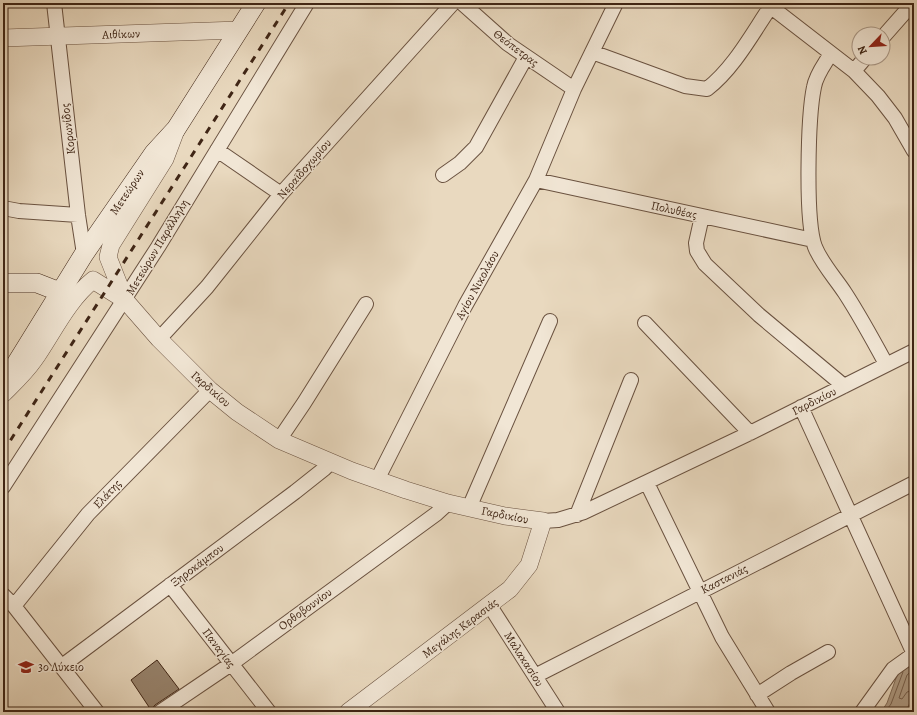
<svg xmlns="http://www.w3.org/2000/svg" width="917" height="715" viewBox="0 0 917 715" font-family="Alegreya,serif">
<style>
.water{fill:#af9c85;stroke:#826c58}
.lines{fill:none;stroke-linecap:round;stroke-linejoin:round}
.shore{stroke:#77604d;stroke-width:1}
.building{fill:#97836d;stroke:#3f2515}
.minor-casing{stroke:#6a5240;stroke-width:16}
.tertiary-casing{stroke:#6a5240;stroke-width:18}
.secondary-casing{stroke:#3f2515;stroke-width:20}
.minor{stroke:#f1e6d5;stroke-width:14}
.tertiary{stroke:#f1e6d5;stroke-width:17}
.secondary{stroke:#f1e6d5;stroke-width:19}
.rail{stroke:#3f2515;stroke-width:3;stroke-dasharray:7 7;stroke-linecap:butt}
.labels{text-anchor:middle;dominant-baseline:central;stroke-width:3;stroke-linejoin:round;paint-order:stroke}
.street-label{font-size:12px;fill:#3f2515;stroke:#f1e6d5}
.poi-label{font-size:12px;fill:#3f2515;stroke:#f1e6d5;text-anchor:start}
</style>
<rect width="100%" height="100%" fill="#e9d9bf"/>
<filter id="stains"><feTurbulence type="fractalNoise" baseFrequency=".005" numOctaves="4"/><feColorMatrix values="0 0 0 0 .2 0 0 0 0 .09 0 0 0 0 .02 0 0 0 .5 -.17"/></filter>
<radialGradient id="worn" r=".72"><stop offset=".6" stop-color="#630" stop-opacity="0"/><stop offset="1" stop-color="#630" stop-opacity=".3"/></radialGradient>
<path class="water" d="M914 659V696L905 712H881L887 703 899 670Z"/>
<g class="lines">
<path class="shore" d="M914 669 907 675 899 698 902 699 907 692 914 690
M885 712 891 704 903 672"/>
</g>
<path class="building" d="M157 660 179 689 155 705 151 710 131 680Z"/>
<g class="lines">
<defs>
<path id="minor" d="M54 3 78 215 84 254
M462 3 508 44 574 89
M766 3 854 71 878 96 895 118 914 151
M883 37 913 3
M592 52 685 86 707 89C734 68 752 34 771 6
M830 55C824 65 816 75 814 87 808 116 805 221 815 247 822 264 836 279 845 293 860 316 873 340 886 364
M854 71 865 58
M217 150 281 194
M443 175 460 163 476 147 526 57
M536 180 813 240
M3 208 19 211 78 215
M702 216 696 243 697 251 705 264 759 315 844 386
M645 323 750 433
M159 339 207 287 281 194 453 3
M801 407 914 654
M279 440 304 403 366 304
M377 480 465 306 536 180 574 89 616 3
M647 483 722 637 768 712
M3 487 158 247 307 3
M469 508 550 321
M577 515 631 380
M543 521 558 520 584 512 750 433 914 351
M170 585 269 712
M3 595 14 606 97 712
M14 606 88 514 210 390
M490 606 558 712
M62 666 295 492 324 469 331 462
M535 676 914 483
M757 695 791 673 828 652
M160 712 231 664 436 514 448 503
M862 712 893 669 914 654"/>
<path id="tertiary" d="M3 38 239 30
M125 300 108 257 111 245 165 159 176 130
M3 394C14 383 25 373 34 360 53 333 67 301 93 280L125 300 159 339 210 390 237 412 279 440 352 471 406 490 448 503 505 516 543 521 529 565 510 589 348 712"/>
<path id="secondary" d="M3 283H37L60 292
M3 385 84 254 154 153 176 129 256 3"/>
</defs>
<use href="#minor" class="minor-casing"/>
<use href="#tertiary" class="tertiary-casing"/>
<use href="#secondary" class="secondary-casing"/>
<use href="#minor" class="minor"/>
<use href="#tertiary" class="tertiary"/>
<use href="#secondary" class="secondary"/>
<path class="rail" d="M3 452 289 3"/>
</g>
<defs>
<symbol id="school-bare" viewBox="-9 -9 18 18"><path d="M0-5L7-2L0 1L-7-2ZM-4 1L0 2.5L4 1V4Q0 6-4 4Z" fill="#8f2418" stroke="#f1e6d5" stroke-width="2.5" paint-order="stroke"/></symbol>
</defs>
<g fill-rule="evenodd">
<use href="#school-bare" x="15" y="656" width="22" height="22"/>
</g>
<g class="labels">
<g class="street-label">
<text transform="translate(121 34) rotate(-2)">Αιθίκων</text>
<text transform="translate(516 48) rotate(37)">Θεόπετρας</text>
<text transform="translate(68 129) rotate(-97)">Κορωνίδος</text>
<text transform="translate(304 169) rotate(-49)">Νεραϊδοχωρίου</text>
<text transform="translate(127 192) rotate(-56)">Μετεώρων</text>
<text transform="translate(674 210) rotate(12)">Πολυθέας</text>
<text transform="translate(157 247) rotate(-59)">Μετεώρων Παράλληλη</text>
<text transform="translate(477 285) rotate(-61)">Αγίου Νικολάου</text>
<text transform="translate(211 389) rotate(41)">Γαρδικίου</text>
<text transform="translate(814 401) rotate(-27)">Γαρδικίου</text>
<text transform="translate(107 494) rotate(-47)">Ελάτης</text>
<text transform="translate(505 515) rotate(11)">Γαρδικίου</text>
<text transform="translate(197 565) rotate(-37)">Ξηροκάμπου</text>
<text transform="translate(724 579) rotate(-27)">Καστανιάς</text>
<text transform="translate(305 609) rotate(-36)">Ορθοβουνίου</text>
<text transform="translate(460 628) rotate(-37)">Μεγάλης Κερασιάς</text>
<text transform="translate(219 648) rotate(53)">Παναγίας</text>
<text transform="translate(524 659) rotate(57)">Μαλακασίου</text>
</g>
<g class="poi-label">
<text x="38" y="667">3ο Λύκειο</text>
</g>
</g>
<rect width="917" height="715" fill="none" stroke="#e9d9bf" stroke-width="16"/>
<rect x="4" y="4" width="909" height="707" fill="none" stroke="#3f2515" stroke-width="2"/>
<rect x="8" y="8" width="901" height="699" fill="none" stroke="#3f2515"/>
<g transform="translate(871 46) rotate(245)"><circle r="19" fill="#f1e6d5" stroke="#aa9988"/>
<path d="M0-3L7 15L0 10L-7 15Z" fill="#8f2418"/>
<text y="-6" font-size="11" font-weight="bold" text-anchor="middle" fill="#3f2515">N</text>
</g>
<rect width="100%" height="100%" filter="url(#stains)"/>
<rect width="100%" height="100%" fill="url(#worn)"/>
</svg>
